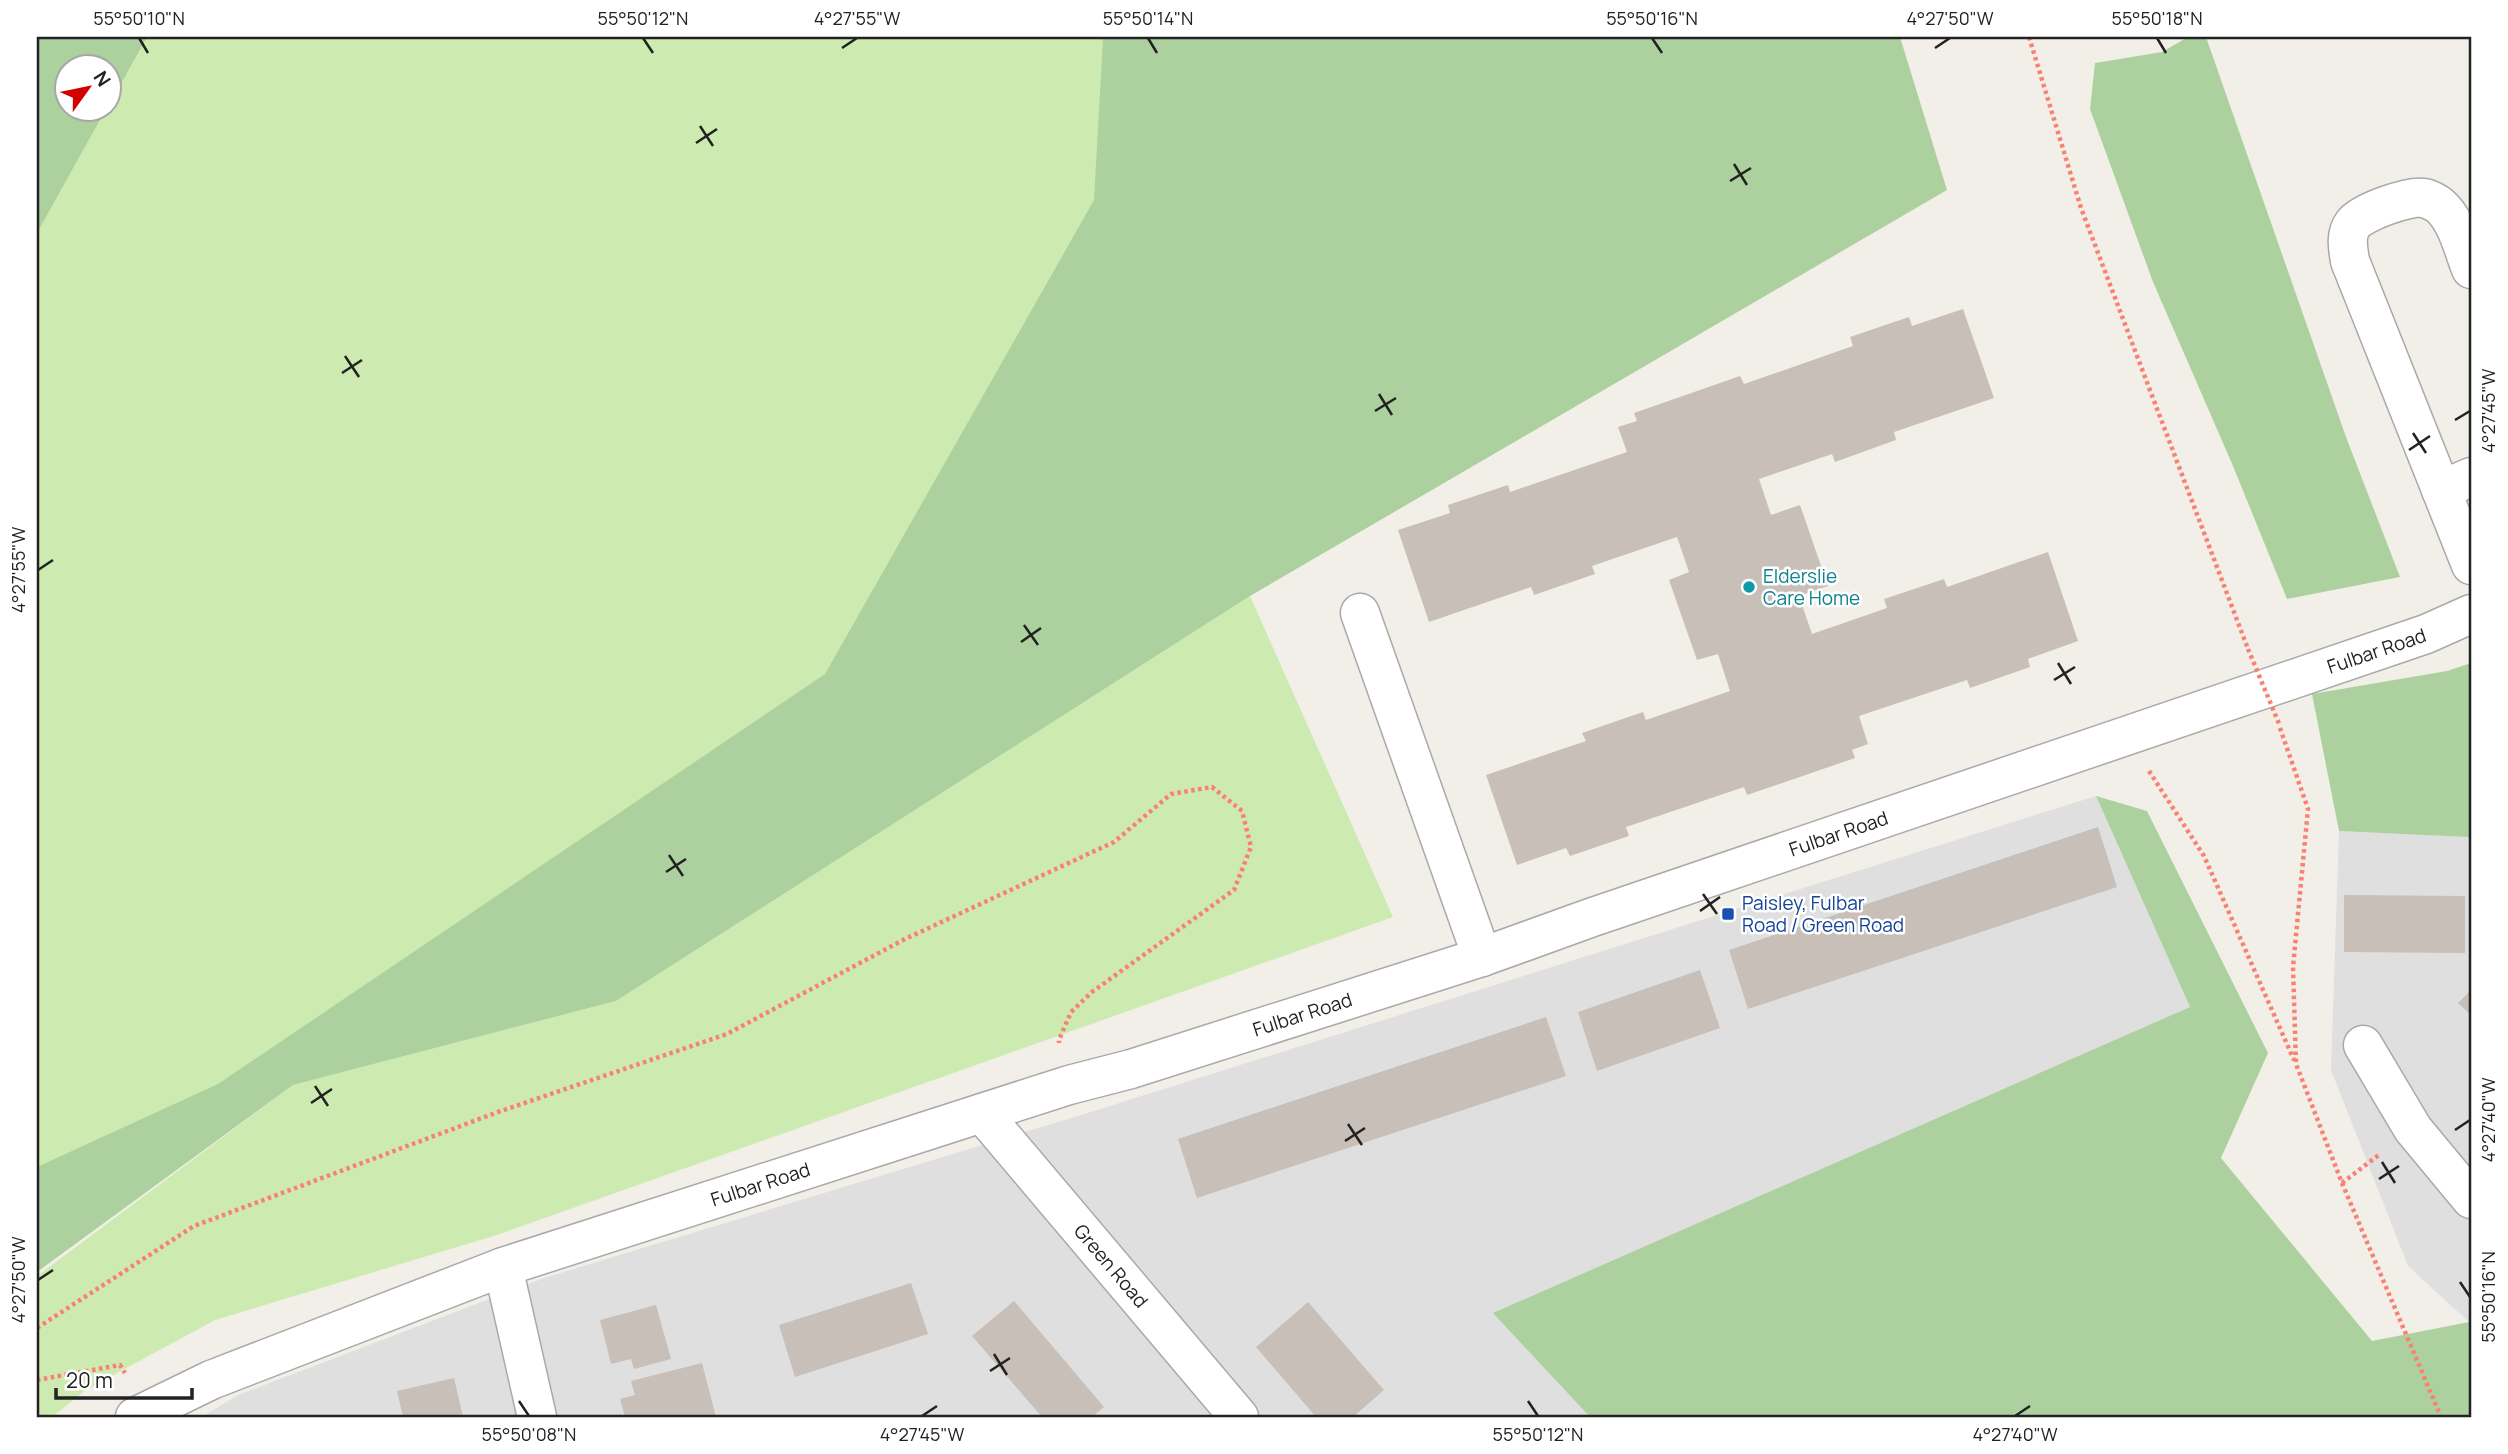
<svg xmlns="http://www.w3.org/2000/svg" width="2508" height="1454" viewBox="0 0 2508 1454" font-family="Manrope,sans-serif">
<style>
.residential{fill:#e0dfdf}
.grass{fill:#cdebb0;fill-rule:evenodd}
.forest{fill:#add19e}
.building{fill:#c7bfb8}
.lines{fill:none;stroke-linecap:round;stroke-linejoin:round}
.minor-casing{stroke:#a9a9a9;stroke-width:41}
.path{stroke:#fa8072;stroke-width:4.5;stroke-dasharray:3.5 3.5;stroke-linecap:butt}
.minor{stroke:#fff;stroke-width:38}
.path-bridge{stroke:#fa8072;stroke-width:4.5;stroke-dasharray:3.5 3.5;stroke-linecap:butt}
.ticks{fill:none;stroke:#222;stroke-width:2.5}
.culture-dot{fill:#0f9aa8;stroke:#fff;stroke-width:2.5}
.transit-dot{fill:#1a4fb4;stroke:#fff;stroke-width:2.5}
.labels{text-anchor:middle;dominant-baseline:central;stroke-width:5;stroke-linejoin:round;paint-order:stroke}
.culture-label{font-size:19px;fill:#0d838f;stroke:#fff;text-anchor:start}
.street-label{font-size:19px;fill:#222;stroke:#fff}
.transit-label{font-size:19px;fill:#164399;stroke:#fff;text-anchor:start}
.neatline{fill:none;stroke:#222;stroke-width:2.5}
.ticks-label{font-size:18px;text-anchor:middle;fill:#222}
</style>
<rect width="100%" height="100%" fill="#f2efe9"/>
<path class="residential" d="M2096 796 2190 1007 1494 1313 1590 1417H202L238 1395 544 1278 1078 1116Z
M2339 831 2468 837 2471 840V1324L2408 1266 2331 1070Z"/>
<path class="grass" d="M37 37H1890L1930 182 37 1198ZM66 66H108V108H66Z
M1250 596 1393 917 497 1235 215 1320 86 1390 52 1417H37V1276L293 1085 616 1001Z"/>
<path class="forest" d="M37 37H147L109 105 108 66H66V108L106 109 37 233Z
M1103 37H1900L1947 190 1250 596 616 1001 293 1085 37 1272V1167L218 1084 825 674 1094 200Z
M2188 37H2206L2346 437 2400 577 2287 599 2233 466 2153 282 2090 109 2095 63 2162 52Z
M2471 663V840L2468 837 2339 831 2312 694 2447 671Z
M2096 796 2147 811 2268 1053 2221 1158 2372 1341 2469 1322 2471 1324V1417H1590L1493 1313 2190 1007Z"/>
<path class="building" d="M1963 309 1994 398 1894 432 1896 440 1835 462 1832 454 1759 479 1771 515 1800 505 1828 586 1799 596 1812 634 1887 608 1884 599 1944 579 1947 587 2048 552 2078 641 2028 659 2030 667 1970 688 1967 680 1859 716 1868 744 1852 750 1855 758 1747 795 1744 787 1626 827 1629 836 1570 856 1566 848 1517 865 1486 775 1586 741 1582 733 1643 712 1646 720 1730 691 1718 654 1697 660 1669 580 1689 572 1677 537 1592 566 1595 574 1534 595 1531 587 1429 622 1398 530 1450 513 1448 505 1508 485 1510 492 1627 452 1618 427 1637 421 1634 413 1740 376 1744 384 1853 346 1850 337 1909 317 1912 326Z
M2098 827 2117 887 1748 1009 1729 950Z
M2344 895 2465 896V953L2344 952Z
M1700 970 1720 1028 1597 1071 1578 1012Z
M2471 990V1015L2458 1003Z
M1546 1017 1566 1076 1197 1198 1178 1139Z
M911 1283 928 1334 795 1377 779 1325Z
M1014 1301 1104 1407 1092 1417H1042L972 1336Z
M1308 1302 1384 1390 1353 1417H1316L1256 1347Z
M656 1305 671 1359 634 1369 631 1359 611 1364 600 1320Z
M702 1363 716 1417H625L620 1399 635 1395 631 1381Z
M454 1378 463 1417H403L397 1391Z"/>
<g class="lines">
<defs>
<g id="minor">
<path d="M2471 269C2463 249 2457 220 2439 205 2436 203 2428 199 2424 198 2410 195 2362 212 2353 224 2345 235 2348 248 2350 261L2471 565"/>
<path d="M2441 490 2471 477"/>
<path d="M1360 613 1482 957"/>
<path d="M2363 1045 2413 1129 2471 1199"/>
<path id="s1" d="M982 1113 1239 1417"/>
<path d="M503 1267 537 1417"/>
<path id="s2" d="M135 1417 211 1380 503 1267 1069 1085 1131 1069 1482 957 1590 918 2426 634 2471 614"/>
</g>
</defs>
<use href="#minor" class="minor-casing"/>
<path class="path" d="M2029 37 2081 208 2248 649
M2280 728 2308 809 2293 967 2296 1064 2342 1183 2441 1417
M2149 771 2204 856 2294 1060
M2342 1183 2380 1154
M37 1328 194 1226 498 1112 727 1034 905 939 1114 842 1171 794 1212 787 1242 811 1251 847 1234 890 1092 992 1071 1012 1059 1040V1043
M37 1380 120 1365 125 1373"/>
<use href="#minor" class="minor"/>
<path class="path-bridge" d="M2248 649 2280 726"/>
</g>
<path class="ticks" d="M139 38 148 53M643 38 653 53M1148 38 1157 53M1652 38 1662 53M2157 38 2166 53M842 48 857 38M1935 48 1950 38M700 126 713 146M696 143 717 129M1734 164 1747 185M1730 181 1751 168M345 356 359 377M342 373 362 360M1379 394 1392 415M1375 411 1396 398M2455 420 2470 411M2413 433 2426 453M2409 450 2430 436M38 570 53 560M1024 625 1038 645M1021 642 1041 628M2058 663 2071 684M2054 680 2075 667M669 855 683 876M666 872 686 859M1703 894 1717 914M1700 911 1720 897M315 1086 328 1106M311 1103 332 1089M1348 1124 1362 1145M2455 1130 2470 1120M1345 1141 1365 1128M2382 1162 2395 1183M2379 1179 2399 1166M38 1280 53 1270M2460 1282 2470 1297M994 1354 1007 1375M990 1371 1010 1358M519 1401 529 1416M1528 1401 1538 1416M922 1416 937 1406M2015 1416 2030 1406"/>
<circle class="culture-dot" cx="1749" cy="587" r="7"/>
<rect class="transit-dot" x="1721" y="907" width="14" height="14" rx="3.5"/>
<g class="labels">
<g class="culture-label">
<text x="1763" y="576">Elderslie<tspan x="1763" dy="22">Care Home</tspan></text>
</g>
<g class="street-label">
<text stroke="none"><textPath href="#s2" startOffset="2370">Fulbar Road</textPath></text>
<text stroke="none"><textPath href="#s2" startOffset="1802">Fulbar Road</textPath></text>
<text stroke="none"><textPath href="#s2" startOffset="1236">Fulbar Road</textPath></text>
<text stroke="none"><textPath href="#s2" startOffset="668">Fulbar Road</textPath></text>
<text stroke="none"><textPath href="#s1" startOffset="200">Green Road</textPath></text>
</g>
<g class="transit-label">
<text x="1742" y="903">Paisley, Fulbar<tspan x="1742" dy="22">Road / Green Road</tspan></text>
</g>
</g>
<rect width="2508" height="1454" fill="none" stroke="#ffffff" stroke-width="77"/>
<g transform="translate(88 88) rotate(57)"><circle r="33" fill="#ffffff" stroke="#a7a7a7" stroke-width="2"/>
<path d="M0-5L12 26L0 18L-12 26Z" fill="#d40000"/>
<text y="-10" font-size="19" font-weight="bold" text-anchor="middle" fill="#222222">N</text>
</g>
<path d="M56 1388v10h136v-10" fill="none" stroke="#222222" stroke-width="3.5"/>
<text x="66" y="1388" font-size="21" fill="#222222" stroke="#ffffff" stroke-width="5" paint-order="stroke">20 m</text>
<rect x="38" y="38" width="2432" height="1378" class="neatline"/>
<g class="ticks-label">
<text x="139" y="25">55°50'10"N</text>
<text x="643" y="25">55°50'12"N</text>
<text x="857" y="25">4°27'55"W</text>
<text x="1148" y="25">55°50'14"N</text>
<text x="1652" y="25">55°50'16"N</text>
<text x="1950" y="25">4°27'50"W</text>
<text x="2157" y="25">55°50'18"N</text>
<text transform="translate(2489 411) rotate(-90)" y="6">4°27'45"W</text>
<text transform="translate(19 570) rotate(-90)" y="6">4°27'55"W</text>
<text transform="translate(2489 1120) rotate(-90)" y="6">4°27'40"W</text>
<text transform="translate(19 1280) rotate(-90)" y="6">4°27'50"W</text>
<text transform="translate(2489 1297) rotate(-90)" y="6">55°50'16"N</text>
<text x="529" y="1441">55°50'08"N</text>
<text x="922" y="1441">4°27'45"W</text>
<text x="1538" y="1441">55°50'12"N</text>
<text x="2015" y="1441">4°27'40"W</text>
</g>
</svg>
